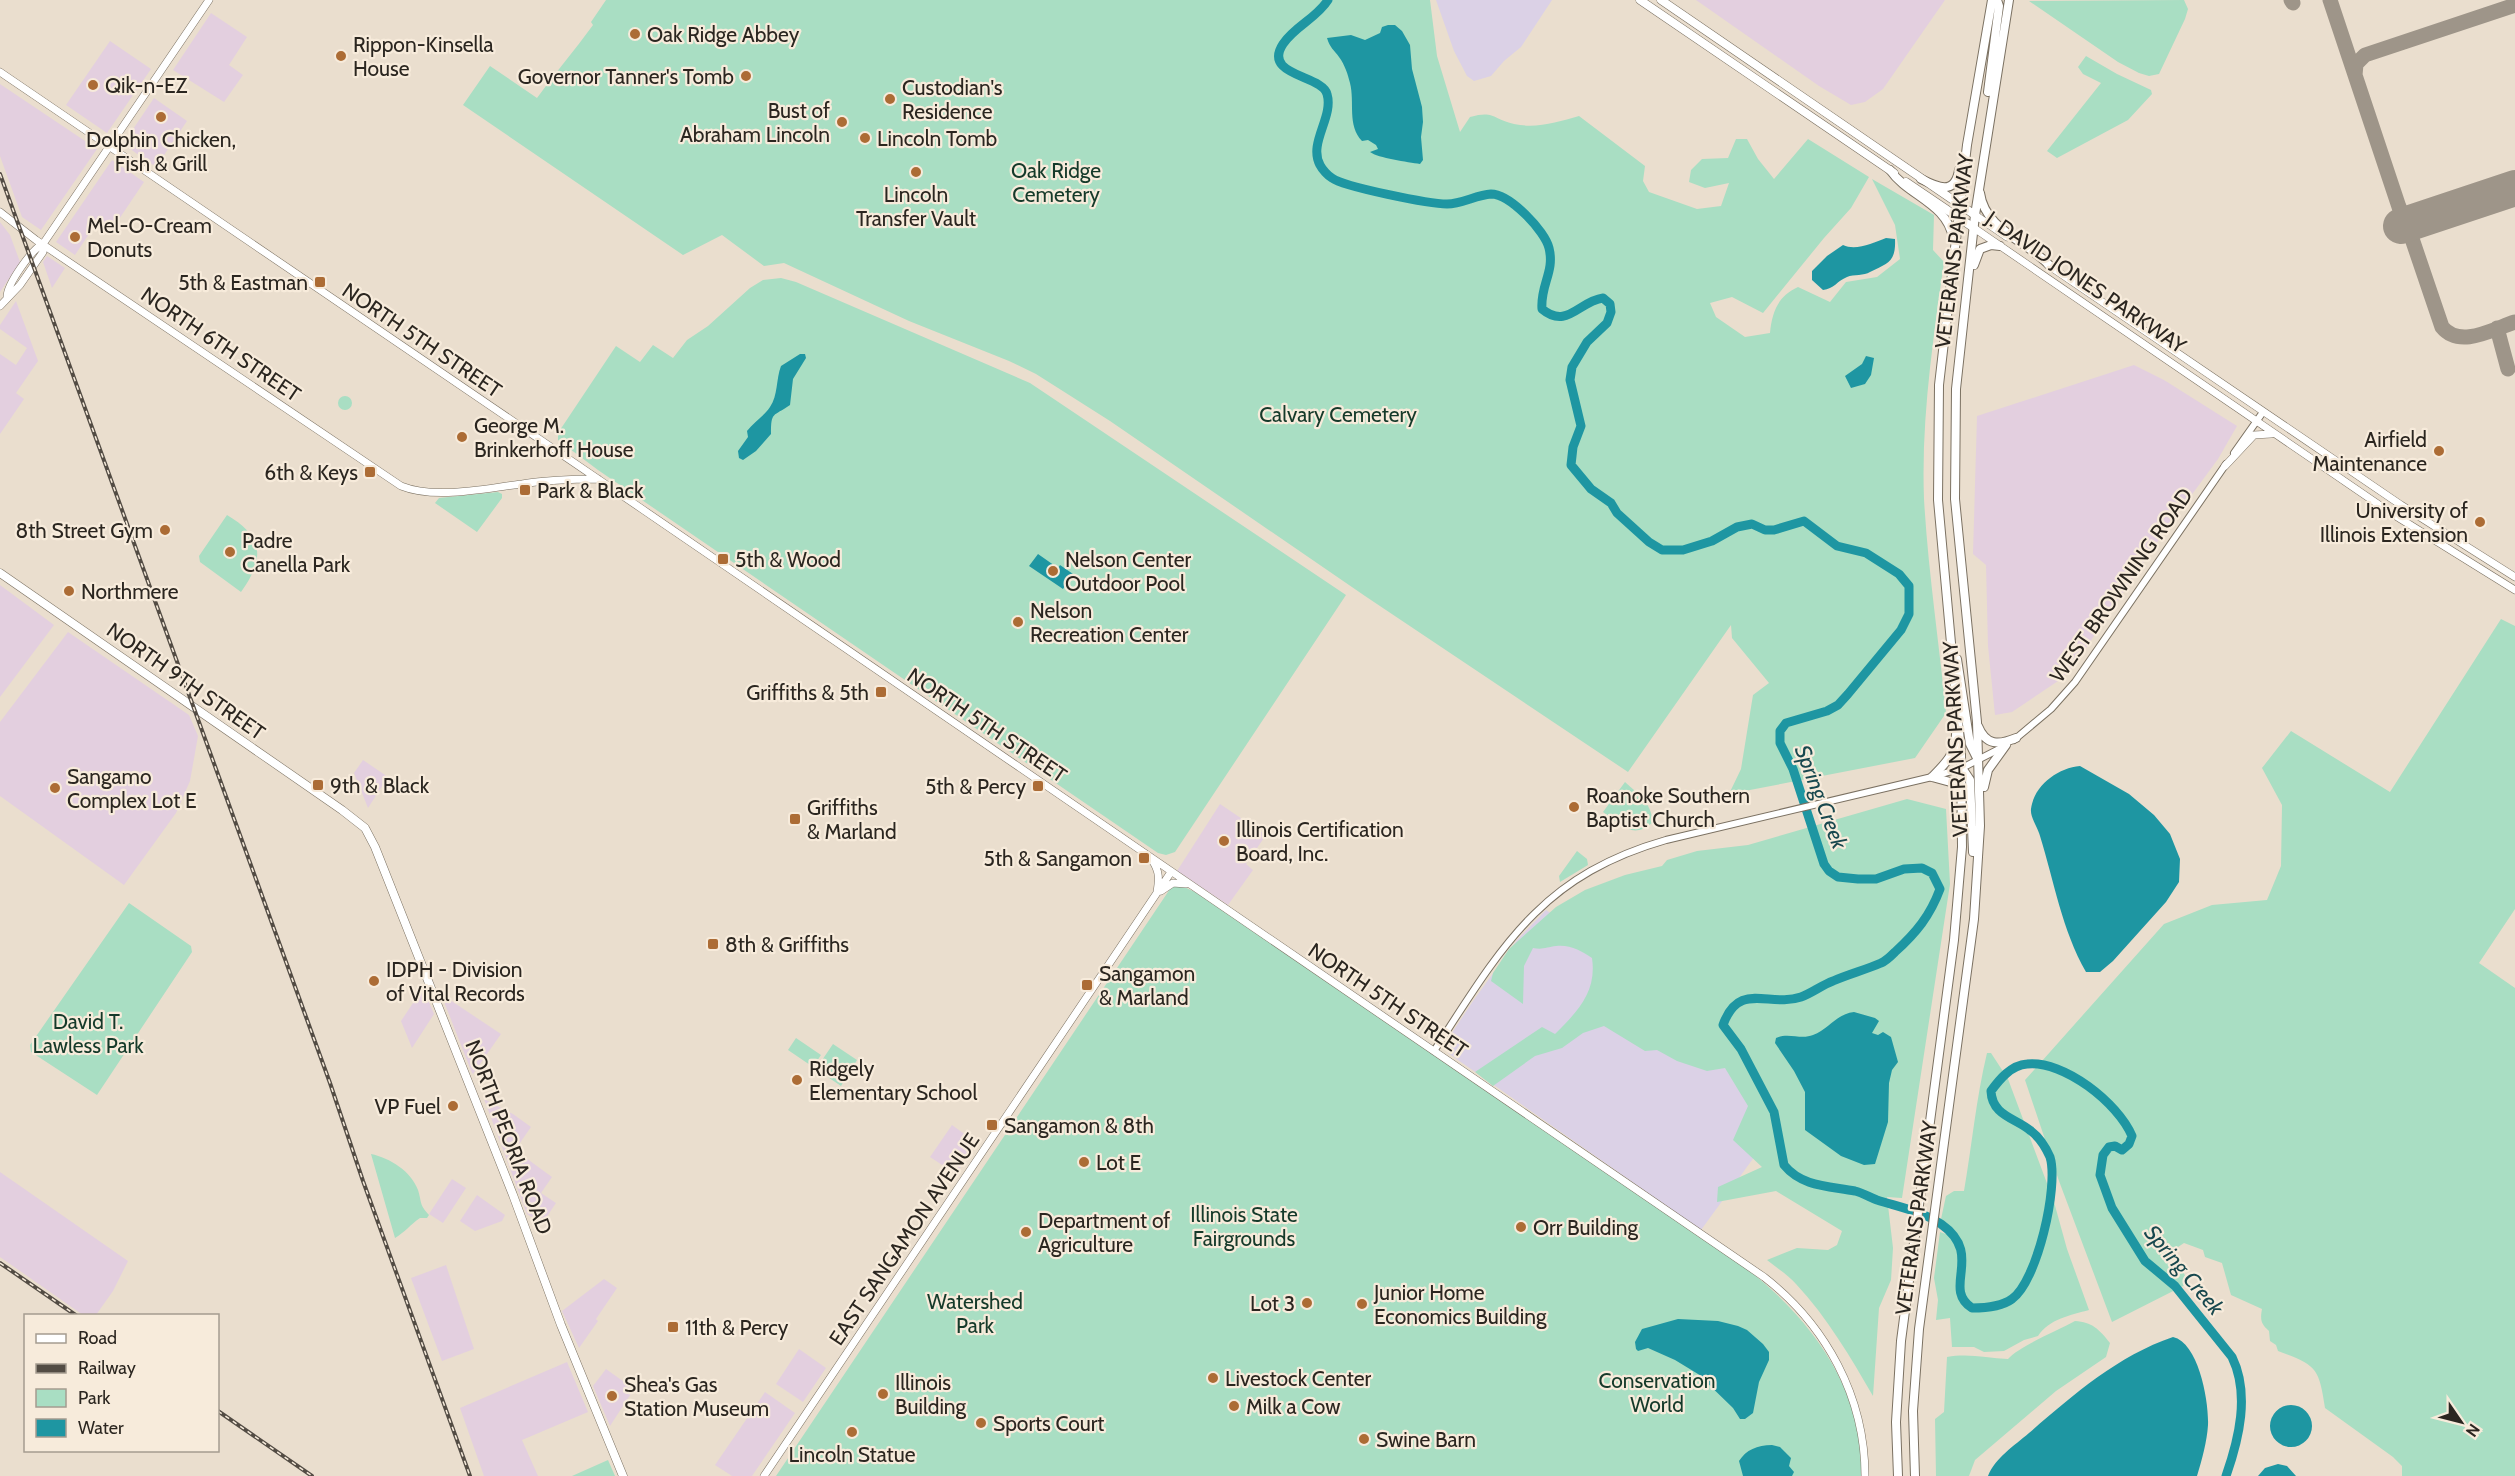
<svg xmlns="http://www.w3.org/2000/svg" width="2515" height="1476" viewBox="0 0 2515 1476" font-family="Cabin,sans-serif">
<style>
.commercial{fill:#e3cfdf}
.industrial{fill:#dbd1e6}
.green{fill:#a9dec3}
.water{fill:#1e96a2}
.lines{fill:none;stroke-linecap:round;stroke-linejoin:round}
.river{stroke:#1e96a2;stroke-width:9}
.taxiway{stroke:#9e9589;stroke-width:15}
.runway{stroke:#9e9589;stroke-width:36}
.tertiary-casing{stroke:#7b7162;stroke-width:8}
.secondary-casing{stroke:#7b7162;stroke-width:8}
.primary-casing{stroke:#7b7162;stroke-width:9}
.trunk-casing{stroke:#7b7162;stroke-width:10}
.tertiary{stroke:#fff;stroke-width:6}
.secondary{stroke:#fff;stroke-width:7}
.primary{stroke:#fff;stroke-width:8}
.trunk{stroke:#fff;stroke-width:8}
.rail-casing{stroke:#534c44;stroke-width:4}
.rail{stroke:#f7ebdb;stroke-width:1.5;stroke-dasharray:4.5;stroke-linecap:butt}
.poi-dot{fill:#ac6c35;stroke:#f7ebdb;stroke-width:2}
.labels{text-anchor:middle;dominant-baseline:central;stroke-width:4.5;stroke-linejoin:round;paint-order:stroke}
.poi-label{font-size:21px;fill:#2b2620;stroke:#f7ebdb;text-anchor:start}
.park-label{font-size:21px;fill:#153a2a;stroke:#f7ebdb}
.street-label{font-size:21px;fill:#2b2620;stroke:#f7ebdb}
.water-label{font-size:22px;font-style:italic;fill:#18484e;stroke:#f7ebdb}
</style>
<rect width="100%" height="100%" fill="#eadece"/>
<path class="commercial" d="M1696 0H1945L1883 89 1865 102 1851 105 1819 86Z
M211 13 247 37 229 65 243 75 224 102 173 70Z
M110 41 151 69 107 133 66 105Z
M0 84 97 149 41 230 22 217 0 156Z
M154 98 187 121 156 167 123 144Z
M112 160 144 182 109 234 95 225 75 255 56 242Z
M0 222 10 235 20 262 0 292Z
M47 256 65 268 52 288 43 262Z
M16 301 38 361 16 393 24 399 0 434V354L16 365 27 348 0 329V325Z
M2134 365 2164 380 2237 426 2218 459 2160 538 2075 664 2061 679 2012 712 1995 715 1988 646 1986 565 1973 554 1977 416Z
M0 585 54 625 0 697Z
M68 632 189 715 198 736 190 781 176 813 124 885 0 796V722Z
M363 760 388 777 368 808 354 773Z
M1220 804 1266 835 1246 864 1253 870 1228 905 1177 871Z
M423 988 434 1014 412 1048 401 1021Z
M441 994 501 1034 473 1074 472 1073Z
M484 1099 513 1114 531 1127 515 1150 552 1177 541 1193 556 1203 542 1224 527 1214Z
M952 1125 977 1143 956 1174 930 1157Z
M0 1172 128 1261 113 1291 96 1315H83L0 1257Z
M452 1179 466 1188 443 1223 429 1214Z
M477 1195 505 1215 502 1221 475 1231 460 1221Z
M446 1265 474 1349 442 1361 411 1278Z
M604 1279 617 1288 596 1319 598 1321 579 1348 562 1311Z
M799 1349 826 1368 803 1402 776 1384Z
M567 1362 588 1412 522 1440 538 1476H484L460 1408Z
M606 1369 634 1389 610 1426 593 1386Z
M765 1392 795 1413 752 1476H732L715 1465Z"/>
<path class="industrial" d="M1436 0H1552L1521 47 1504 61 1491 76 1474 81 1467 76 1454 51Z
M1546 910 1612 956 1736 1062 1771 1134 1701 1230 1448 1053 1446 1045 1448 1039 1473 1001 1517 940Z"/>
<path class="green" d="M606 0H1430L1437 56 1460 132 1470 117C1494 110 1493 119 1514 124 1536 129 1558 122 1579 116L1645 166 1643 181 1649 192 1697 209 1721 206 1729 183 1705 188 1689 182 1691 170 1702 159 1728 158 1736 139H1747L1758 159 1774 179 1808 139 1869 177 1851 208 1824 238 1763 313 1732 297 1710 303 1716 317 1745 337 1770 333C1772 312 1778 296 1798 287L1830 302 1846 282 1877 277 1900 259 1895 225 1872 179 1934 215 1933 250 1944 262C1933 340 1921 420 1924 499 1928 570 1939 642 1946 713L1915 758 1729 794 1741 769 1753 695 1769 683 1732 638 1731 625 1628 772 1365 596 1110 421 1036 374 1009 361 909 321 784 263 764 266 722 235 683 255 463 105 490 66 537 98C555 73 575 50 593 25L591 22Z
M2184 0 2188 9 2185 19 2159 74 2149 76 2139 73 2118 62 2029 1Z
M2086 56 2117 74 2151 90 2152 94 2128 120 2057 158 2047 151 2101 83 2083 74 2078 67Z
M781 278 796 282 1030 383 1346 595 1175 852 1166 855 1158 853 598 470 558 440V433L616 346 640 362 653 345 673 358 687 340 708 326 750 288 763 280Z
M338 403a7 7 0 1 1 14 0a7 7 0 1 1-14 0Z
M498 492 502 494V498L477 532 435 503 439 498Z
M227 515C264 537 265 558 241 592L200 562 199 556Z
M2501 619 2515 626V909L2479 963 2515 988V1476H2402V1466L2393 1457 2325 1408C2319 1367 2316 1365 2278 1351L2276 1345 2270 1341 2269 1331C2261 1324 2260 1320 2262 1309L2231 1295 2222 1263 2205 1257 2203 1250 2184 1243 2172 1251 2189 1283 2112 1322 2059 1181 2025 1080 2164 924 2212 905 2267 900 2281 866 2282 805 2262 768 2291 731 2390 792Z
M1625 782C1637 793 1654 805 1652 823 1632 840 1621 824 1603 812Z
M1907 799 1946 809 1950 884 1902 1198 1887 1197 1893 1248 1891 1280 1879 1308 1873 1396C1851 1358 1827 1317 1796 1284 1788 1275 1777 1268 1767 1260L1797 1248 1828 1250 1837 1245 1842 1231 1776 1191 1717 1202 1718 1187 1762 1167 1733 1140 1748 1106 1725 1068 1707 1071 1677 1061 1657 1050 1645 1051 1604 1026 1583 1033 1562 1048 1535 1056 1493 1086 1475 1072 1542 1027 1555 1034C1578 1011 1597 992 1592 958 1582 951 1569 944 1556 946 1547 947 1543 950 1533 948L1524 966 1523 1004 1491 981 1493 973 1509 949 1556 907 1585 890 1625 875 1662 866 1667 860 1697 851 1748 845Z
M1577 851 1587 859 1588 865 1560 882 1559 876Z
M1172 886H1182L1195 892 1750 1271C1813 1322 1864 1390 1861 1476H776Z
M129 903 191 946 192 952 97 1095 31 1052 30 1045Z
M796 1038 821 1055 813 1067 788 1050Z
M833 1044 857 1060 841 1086 816 1069Z
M1987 1053H1991L2008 1079 2054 1202 2067 1249 2089 1310C2071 1315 2049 1319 2038 1336L2024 1340 2004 1351 1984 1352 1974 1347H1952L1950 1318 1936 1320 1938 1300 1934 1278 1940 1232 1946 1234 1955 1232 1941 1219 1946 1196 1954 1191H1964C1972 1145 1976 1099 1987 1053Z
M371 1154C390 1158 411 1171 418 1190 422 1203 419 1204 429 1215L427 1218H420C410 1225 405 1232 395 1238Z
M2075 1321C2092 1322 2099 1329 2110 1343L2106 1357 2056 1391 1975 1460 1969 1476H1936L1935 1419 1944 1412 1947 1357C1968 1353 1987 1358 2008 1359 2019 1346 2057 1331 2075 1321Z
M608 1460 615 1476H572Z"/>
<path class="water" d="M1388 25H1395L1402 31 1410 45 1412 69 1422 107 1423 122 1421 137 1423 160 1420 164C1408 162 1378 158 1370 152L1378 149 1376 145 1368 140 1362 141C1347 125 1355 103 1350 83 1348 75 1345 65 1339 57 1334 50 1330 48 1327 38L1351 35 1365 40 1380 33 1382 27Z
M1886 238 1895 239C1896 261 1889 263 1870 272 1864 276 1854 274 1847 277 1837 281 1834 289 1823 290L1812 280V271L1827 256 1843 245C1856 251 1873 243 1886 238Z
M800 354H805L806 358 793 379 790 405C773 417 771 411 771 434L756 451 743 460 739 458 738 451 748 437 747 431C754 422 764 416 770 407 778 396 776 379 781 366Z
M1866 356 1874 358 1871 375 1865 384 1851 388 1845 376 1862 364Z
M1038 554 1058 568 1060 565 1073 574 1063 589 1029 566Z
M2080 766 2129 794 2154 815 2170 834 2180 859 2179 882 2166 902 2113 961 2100 972H2086C2062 930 2054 881 2040 836 2038 828 2030 817 2031 809 2034 785 2058 768 2080 766Z
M1854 1012 1875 1018 1879 1021 1872 1033 1878 1035 1883 1032 1891 1037 1898 1062 1892 1070 1889 1083 1888 1122 1875 1164 1864 1165 1841 1156 1805 1130V1092L1794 1071 1775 1043 1776 1038C1788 1032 1801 1040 1813 1035 1829 1029 1836 1014 1854 1012Z
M1678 1319 1718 1321 1738 1326 1747 1330 1763 1344 1769 1352V1360L1759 1382 1753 1413 1745 1419H1740L1733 1408 1698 1374 1675 1360 1648 1348 1638 1351 1636 1349 1635 1342 1642 1329Z
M2173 1337C2199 1343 2209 1402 2208 1425 2207 1441 2202 1460 2197 1476H1988C1995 1458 2014 1446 2029 1433 2072 1396 2117 1356 2173 1337Z
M2270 1426a21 21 0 1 1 42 0a21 21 0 1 1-42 0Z
M1772 1445 1780 1447 1791 1458 1789 1466 1794 1472 1792 1476H1743L1739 1461C1746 1450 1757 1445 1772 1445Z
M2278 1464 2287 1466 2296 1476H2258L2265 1468Z"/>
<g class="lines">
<path class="river" d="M1328 0C1317 18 1295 26 1283 44 1262 76 1322 75 1327 94 1334 117 1308 143 1320 165 1322 169 1328 176 1332 178 1344 187 1430 204 1447 204 1462 204 1476 195 1491 194 1510 194 1545 231 1549 248 1555 272 1540 285 1542 309 1567 330 1579 301 1603 298L1610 304 1611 312 1607 323 1587 342 1572 367 1570 380 1581 426 1573 447 1571 465 1591 489 1611 503 1617 513 1649 542 1662 550H1683L1712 541 1737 527 1752 524 1765 530H1774L1804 521 1837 546 1866 553 1899 574 1909 586V614L1901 630 1848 694 1838 705 1827 711 1786 723 1780 731V743L1793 769 1824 864 1829 871 1838 877 1858 879H1876L1904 869 1922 868 1932 873 1940 889C1930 916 1916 933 1895 952 1891 956 1886 961 1881 963 1865 970 1849 974 1833 981 1822 985 1812 993 1801 997 1769 1008 1739 980 1723 1025L1741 1049 1774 1112 1784 1165C1802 1187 1829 1186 1855 1191 1863 1193 1869 1197 1877 1200 1899 1207 1921 1211 1941 1224 1985 1255 1941 1288 1972 1308 1984 1308 2001 1307 2012 1299 2037 1282 2059 1186 2050 1157 2046 1148 2039 1137 2031 1131 2016 1118 1992 1116 1991 1091 1999 1080 2011 1065 2027 1064 2064 1060 2118 1103 2132 1136L2129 1144 2122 1150 2115 1146 2109 1147 2103 1155 2100 1175 2112 1208 2145 1261 2175 1286 2232 1357C2250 1394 2239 1439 2226 1476"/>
<path class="taxiway" d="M2291 0 2293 3
M2330 0 2399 207 2407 224 2442 327C2460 349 2493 329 2515 322
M2355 75 2356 64 2365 55 2515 5
M2497 328 2508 369"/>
<path class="runway" d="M2401 226 2515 188"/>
<defs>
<path id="tertiary" d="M2234 453 2263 412
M2014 740 2051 709 2075 682 2226 464
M1434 1051C1501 948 1540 876 1666 840L1932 777 1962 768 2003 747"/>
<path id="secondary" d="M0 72 642 509 1764 1277C1826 1325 1865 1397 1865 1476
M0 212 36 240 401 486C436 500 486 488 522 484 547 480 573 479 598 479
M1975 215 2007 237
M1974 228 2391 513 2515 590
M2048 265 2401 505 2515 577
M7 297C7 284 32 249 43 244L209 0
M0 306 20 285 43 252V244
M2225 466 2254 435 2271 434
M1152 860C1160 872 1159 879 1157 892
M1161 891 1173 883 1186 884
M764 1476 1171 872"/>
<path id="primary" d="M1640 0 1894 173
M1661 0 1975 215
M1906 182 1974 228
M0 573 342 810 365 828 375 847 513 1195 561 1325 623 1476"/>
<path id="trunk" d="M1988 92 1999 6 1997 0
M1890 170C1908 196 1947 203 1953 238
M1921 179C1937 187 1955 196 1959 170
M1980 193C1985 231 2030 242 2052 268
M1974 265 1980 249 1991 245 2000 246
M1957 659 1970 744 1978 760
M1978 726C1986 746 1999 745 2016 738
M1962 768 1970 780 1973 852
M1932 777C1945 764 1956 754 1956 734
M1932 777 1954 783 1962 797
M1984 787 1988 770 2006 745
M1898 1476 1896 1422 1901 1341 1954 940 1962 847 1961 753 1938 500 1939 385 1967 145 1992 0
M1915 1476 1913 1411 1919 1329 1974 919 1980 826 1977 722 1955 499 1956 389 1975 215 2009 0"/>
</defs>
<use href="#tertiary" class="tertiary-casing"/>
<use href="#secondary" class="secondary-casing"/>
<use href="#primary" class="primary-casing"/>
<use href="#trunk" class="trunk-casing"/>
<use href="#tertiary" class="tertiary"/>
<use href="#secondary" class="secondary"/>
<use href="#primary" class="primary"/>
<use href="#trunk" class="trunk"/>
<defs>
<path id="rail" d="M0 174 330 1083 363 1181 470 1476
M0 1263 77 1316
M218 1411 312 1476"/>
</defs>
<use href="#rail" class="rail-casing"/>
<use href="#rail" class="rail"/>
</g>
<g class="poi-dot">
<circle cx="635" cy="34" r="6"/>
<circle cx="341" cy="56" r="6"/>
<circle cx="746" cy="76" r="6"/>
<circle cx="93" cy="85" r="6"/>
<circle cx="890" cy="99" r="6"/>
<circle cx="161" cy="117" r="6"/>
<circle cx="842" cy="122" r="6"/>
<circle cx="865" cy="138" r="6"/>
<circle cx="916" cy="172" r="6"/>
<circle cx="75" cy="237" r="6"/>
<rect x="314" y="276" width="12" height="12" rx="3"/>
<circle cx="462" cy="437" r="6"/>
<circle cx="2439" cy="451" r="6"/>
<rect x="364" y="466" width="12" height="12" rx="3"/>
<rect x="519" y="484" width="12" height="12" rx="3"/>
<circle cx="2480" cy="522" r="6"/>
<circle cx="165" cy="530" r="6"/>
<circle cx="230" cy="552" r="6"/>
<rect x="717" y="553" width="12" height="12" rx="3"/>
<circle cx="1053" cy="571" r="6"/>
<circle cx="69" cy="591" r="6"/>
<circle cx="1018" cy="622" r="6"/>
<rect x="875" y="686" width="12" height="12" rx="3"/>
<rect x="312" y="779" width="12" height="12" rx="3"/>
<rect x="1032" y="780" width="12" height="12" rx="3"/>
<circle cx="55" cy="788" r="6"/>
<circle cx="1574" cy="807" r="6"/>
<rect x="789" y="813" width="12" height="12" rx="3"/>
<circle cx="1224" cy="841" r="6"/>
<rect x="1138" y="852" width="12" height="12" rx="3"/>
<rect x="707" y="938" width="12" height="12" rx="3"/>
<circle cx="374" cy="981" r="6"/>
<rect x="1081" y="979" width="12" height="12" rx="3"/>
<circle cx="797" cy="1080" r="6"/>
<circle cx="453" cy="1106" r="6"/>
<rect x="986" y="1119" width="12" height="12" rx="3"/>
<circle cx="1084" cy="1162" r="6"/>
<circle cx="1521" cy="1227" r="6"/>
<circle cx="1026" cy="1232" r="6"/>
<circle cx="1307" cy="1303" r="6"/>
<circle cx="1362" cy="1304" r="6"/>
<rect x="667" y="1321" width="12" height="12" rx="3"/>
<circle cx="1213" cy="1378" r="6"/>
<circle cx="883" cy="1394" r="6"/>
<circle cx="612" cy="1396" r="6"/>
<circle cx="1234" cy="1406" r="6"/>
<circle cx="981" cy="1423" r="6"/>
<circle cx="852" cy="1432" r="6"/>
<circle cx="1364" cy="1439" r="6"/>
</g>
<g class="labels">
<g class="poi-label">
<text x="647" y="34">Oak Ridge Abbey</text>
<text x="353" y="44">Rippon-Kinsella<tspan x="353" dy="24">House</tspan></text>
<text x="734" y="76" text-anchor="end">Governor Tanner's Tomb</text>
<text x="105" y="85">Qik-n-EZ</text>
<text x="902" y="87">Custodian's<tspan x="902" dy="24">Residence</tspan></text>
<text x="830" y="110" text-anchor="end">Bust of<tspan x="830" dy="24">Abraham Lincoln</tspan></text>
<text x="877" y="138">Lincoln Tomb</text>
<text x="161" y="139" text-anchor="middle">Dolphin Chicken,<tspan x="161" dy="24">Fish &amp; Grill</tspan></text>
<text x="916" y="194" text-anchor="middle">Lincoln<tspan x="916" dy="24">Transfer Vault</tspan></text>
<text x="87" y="225">Mel-O-Cream<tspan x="87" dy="24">Donuts</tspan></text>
<text x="308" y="282" text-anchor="end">5th &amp; Eastman</text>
<text x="474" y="425">George M.<tspan x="474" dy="24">Brinkerhoff House</tspan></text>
<text x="2427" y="439" text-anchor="end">Airfield<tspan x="2427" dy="24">Maintenance</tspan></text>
<text x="358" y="472" text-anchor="end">6th &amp; Keys</text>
<text x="537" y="490">Park &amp; Black</text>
<text x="2468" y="510" text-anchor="end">University of<tspan x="2468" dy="24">Illinois Extension</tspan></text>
<text x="153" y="530" text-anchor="end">8th Street Gym</text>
<text x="242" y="540">Padre<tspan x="242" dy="24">Canella Park</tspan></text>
<text x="735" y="559">5th &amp; Wood</text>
<text x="1065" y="559">Nelson Center<tspan x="1065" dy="24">Outdoor Pool</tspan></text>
<text x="81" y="591">Northmere</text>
<text x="1030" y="610">Nelson<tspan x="1030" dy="24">Recreation Center</tspan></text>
<text x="869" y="692" text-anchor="end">Griffiths &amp; 5th</text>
<text x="67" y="776">Sangamo<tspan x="67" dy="24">Complex Lot E</tspan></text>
<text x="330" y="785">9th &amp; Black</text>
<text x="1026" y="786" text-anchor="end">5th &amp; Percy</text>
<text x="1586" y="795">Roanoke Southern<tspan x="1586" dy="24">Baptist Church</tspan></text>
<text x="807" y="807">Griffiths<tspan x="807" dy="24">&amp; Marland</tspan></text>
<text x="1236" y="829">Illinois Certification<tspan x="1236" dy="24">Board, Inc.</tspan></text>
<text x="1132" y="858" text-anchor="end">5th &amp; Sangamon</text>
<text x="725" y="944">8th &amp; Griffiths</text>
<text x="386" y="969">IDPH - Division<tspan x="386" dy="24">of Vital Records</tspan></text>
<text x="1099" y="973">Sangamon<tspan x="1099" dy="24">&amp; Marland</tspan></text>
<text x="809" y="1068">Ridgely<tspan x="809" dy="24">Elementary School</tspan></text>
<text x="441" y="1106" text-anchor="end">VP Fuel</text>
<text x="1004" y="1125">Sangamon &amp; 8th</text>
<text x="1096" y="1162">Lot E</text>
<text x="1038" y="1220">Department of<tspan x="1038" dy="24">Agriculture</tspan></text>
<text x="1533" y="1227">Orr Building</text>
<text x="1374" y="1292">Junior Home<tspan x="1374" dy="24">Economics Building</tspan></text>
<text x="1295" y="1303" text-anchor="end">Lot 3</text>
<text x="685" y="1327">11th &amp; Percy</text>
<text x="1225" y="1378">Livestock Center</text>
<text x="895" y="1382">Illinois<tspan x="895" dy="24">Building</tspan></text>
<text x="624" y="1384">Shea's Gas<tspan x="624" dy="24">Station Museum</tspan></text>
<text x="1246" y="1406">Milk a Cow</text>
<text x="993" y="1423">Sports Court</text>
<text x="1376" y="1439">Swine Barn</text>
<text x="852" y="1454" text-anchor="middle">Lincoln Statue</text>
</g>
<g class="park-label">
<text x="1056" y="170">Oak Ridge<tspan x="1056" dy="24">Cemetery</tspan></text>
<text x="1338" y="414">Calvary Cemetery</text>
<text x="88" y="1021">David T.<tspan x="88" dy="24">Lawless Park</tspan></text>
<text x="1244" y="1214">Illinois State<tspan x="1244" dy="24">Fairgrounds</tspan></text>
<text x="975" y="1301">Watershed<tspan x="975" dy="24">Park</tspan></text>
<text x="1657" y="1380">Conservation<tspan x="1657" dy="24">World</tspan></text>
</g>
<g class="street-label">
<text transform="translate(1954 251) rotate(-83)">VETERANS PARKWAY</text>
<text transform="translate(2086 282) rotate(34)">J. DAVID JONES PARKWAY</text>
<text transform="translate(422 340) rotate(34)">NORTH 5TH STREET</text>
<text transform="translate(221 344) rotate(34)">NORTH 6TH STREET</text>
<text transform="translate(2121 585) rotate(-55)">WEST BROWNING ROAD</text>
<text transform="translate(186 681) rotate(35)">NORTH 9TH STREET</text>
<text transform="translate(987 725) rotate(34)">NORTH 5TH STREET</text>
<text transform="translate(1955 739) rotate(-93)">VETERANS PARKWAY</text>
<text transform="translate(1388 1000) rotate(34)">NORTH 5TH STREET</text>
<text transform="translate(509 1137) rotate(69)">NORTH PEORIA ROAD</text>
<text transform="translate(1916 1218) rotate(-82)">VETERANS PARKWAY</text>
<text transform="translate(904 1239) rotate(-56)">EAST SANGAMON AVENUE</text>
</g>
<g class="water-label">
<text transform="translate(1821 797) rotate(69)">Spring Creek</text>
<text transform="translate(2184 1270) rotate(50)">Spring Creek</text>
</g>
</g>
<rect x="24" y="1314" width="195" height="138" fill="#f7ebdb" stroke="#a59c90" stroke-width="1.5"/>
<rect x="36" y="1334" width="30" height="9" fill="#ffffff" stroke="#a59c90" stroke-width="1.5"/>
<text x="78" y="1344" font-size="18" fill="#2b2620">Road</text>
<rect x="36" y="1364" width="30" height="9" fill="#534c44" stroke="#a59c90" stroke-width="1.5"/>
<text x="78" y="1374" font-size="18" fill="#2b2620">Railway</text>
<rect x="36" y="1389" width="30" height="18" fill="#a9dec3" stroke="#a59c90" stroke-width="1.5"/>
<text x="78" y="1404" font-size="18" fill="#2b2620">Park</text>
<rect x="36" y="1419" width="30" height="18" fill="#1e96a2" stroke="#a59c90" stroke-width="1.5"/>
<text x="78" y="1434" font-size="18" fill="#2b2620">Water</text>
<g transform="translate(2461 1422) rotate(125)" stroke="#f7ebdb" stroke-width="4.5" paint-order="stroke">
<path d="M0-4.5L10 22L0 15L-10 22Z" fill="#2b2620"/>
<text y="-9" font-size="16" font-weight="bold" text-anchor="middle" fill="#2b2620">N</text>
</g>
</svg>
